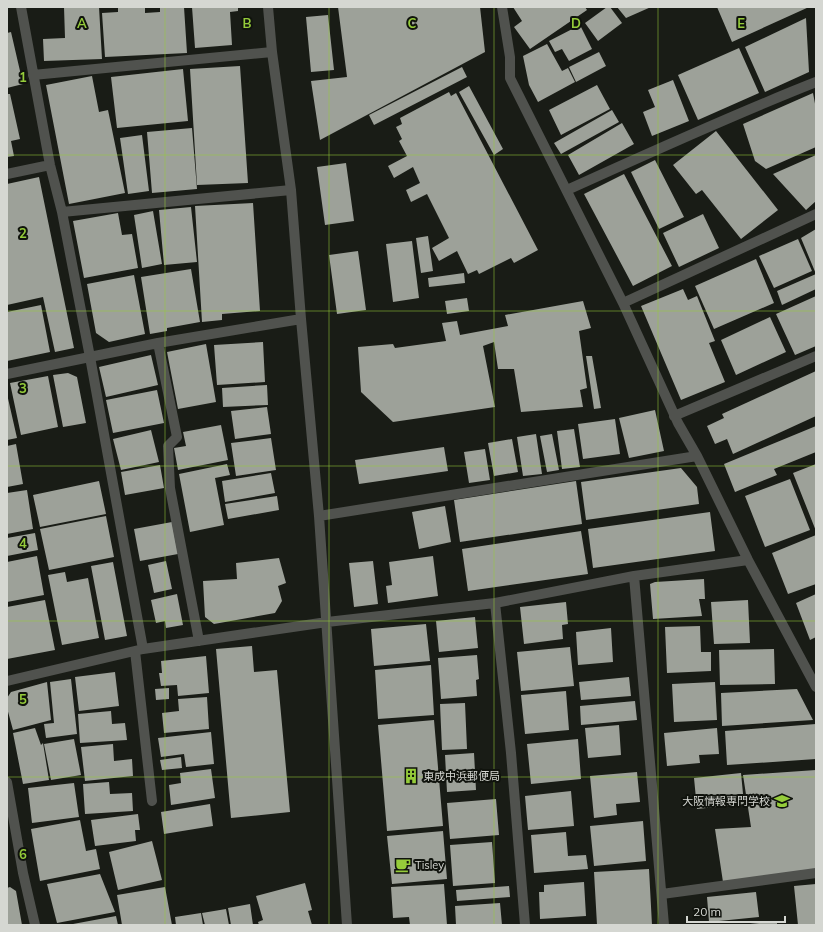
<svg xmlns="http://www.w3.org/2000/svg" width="823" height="932" viewBox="0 0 823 932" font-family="Mulish,'Noto Sans JP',sans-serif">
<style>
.building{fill:#9da199}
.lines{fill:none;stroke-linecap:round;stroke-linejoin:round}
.minor{stroke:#50524e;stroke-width:10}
.grid{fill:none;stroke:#95cc3a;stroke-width:1;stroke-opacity:0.55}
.labels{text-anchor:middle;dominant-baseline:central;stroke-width:4;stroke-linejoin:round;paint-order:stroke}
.poi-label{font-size:11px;fill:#d5d7d2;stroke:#10130d;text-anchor:start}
.grid-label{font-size:13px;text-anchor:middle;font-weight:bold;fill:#95cc3a;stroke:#10130d;stroke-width:4;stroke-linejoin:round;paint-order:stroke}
</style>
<rect width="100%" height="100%" fill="#191c16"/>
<path class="building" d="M64 7H99L102 59 44 61 43 39 65 38Z
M118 7H145V13L160 12V7H184L187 53 105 57 102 13 118 12Z
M192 7H238V11L230 12 232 45 195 48Z
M338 7H480L485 52 320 140 311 81 347 77Z
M513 7H585L587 10 530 49 514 27 522 21Z
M607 7H610L622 23 598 41 585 23Z
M617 7H651L626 18Z
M717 7H809L732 42Z
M328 15 334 70 311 72 306 17Z
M806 18 809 72 765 92 745 47Z
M580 25 592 49 569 61 562 49 555 52 549 41Z
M11 32 23 84 7 88V33Z
M547 44 562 71 568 68 575 82 538 102 529 85 523 56Z
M739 48 759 93 698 120 678 75Z
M599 52 606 66 576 82 569 67Z
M240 66 248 183 197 185 190 69Z
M462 67 467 77 374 125 369 115Z
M183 69 188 121 117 128 111 77Z
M92 76 99 112 108 110 125 193 69 204 46 85Z
M673 80 689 121 652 136 643 112 655 107 648 90Z
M597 85 610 109 561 135 549 110Z
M469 86 503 149 494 155 459 92Z
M449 92 451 96 456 93 538 250 514 263 511 258 479 274 477 270 468 274 457 251 439 261 432 248 449 238 427 194 411 202 406 190 420 183 413 167 394 178 388 166 407 156 399 141 402 139 396 127 402 124 400 118Z
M813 93 816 109V147L766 169 755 161 743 124Z
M7 94H10L20 139 11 141 14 156 7 157Z
M612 110 619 122 561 154 554 143Z
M622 123 634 144 579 175 568 155Z
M192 128 197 189 152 193 147 132Z
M716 131 778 210 741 239 702 190 696 194 673 165Z
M142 135 149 191 128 194 120 138Z
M816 155V201L806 210 773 174Z
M655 160 684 217 659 229 631 172Z
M346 163 354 221 325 225 317 167Z
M624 174 672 266 633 286 584 194Z
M39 177 74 348 55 352 43 297 7 305V184Z
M253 203 260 311 222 314V320L202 322 195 206Z
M191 207 197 262 164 265 159 210Z
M153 211 162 264 142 268 134 215Z
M118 213 122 235 132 234 138 268 84 278 73 221Z
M703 214 719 248 679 267 663 233Z
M816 229V289L782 305 777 291 816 274 801 238Z
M428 236 433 271 421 273 416 238Z
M798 239 812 271 774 288 759 256Z
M412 241 419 298 393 302 386 244Z
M358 251 366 310 337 314 329 255Z
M756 259 774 303 714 329 695 286Z
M191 269 200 322 167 328V331L150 334 141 277Z
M464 273 465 283 429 287 428 278Z
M134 275 145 334 109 342 96 333 87 284Z
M683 289 688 300 697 296 715 341 709 343 725 382 681 400 641 306Z
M816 296V346L795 355 776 314Z
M467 298 469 311 447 314 445 301Z
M583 301 591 328 579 331 587 388 580 390 583 407 521 412 514 369H498L494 342 483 346 495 407 393 422 361 392 358 347 393 344 395 348 446 341 442 323 457 321 460 335 508 326 505 315Z
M41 305 50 352 7 361V312Z
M770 317 786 352 736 375 721 340Z
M263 342 265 382 217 385 214 345Z
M206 344 216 402 178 409 167 352Z
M151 355 158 385 106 397 99 367Z
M586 356H592L601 408 594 409Z
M816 371V416L733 454 727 439 715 444 707 426 724 418 722 414Z
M68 373 77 377 86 423 63 427 53 375Z
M48 376 58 427 21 435 10 383Z
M267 385 268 405 223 407 222 388Z
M157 390 164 423 113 433 106 400Z
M7 394 17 438 7 440Z
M267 407 271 434 235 439 231 411Z
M655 410 664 451 629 458 619 418Z
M615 419 620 454 583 459 578 424Z
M221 425 228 460 178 470 174 448 186 446 183 432Z
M816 426V452L774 469 777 475 735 492 724 464Z
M574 429 580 467 562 469 557 431Z
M151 430 159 462 121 470 113 439Z
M536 434 542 474 523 476 517 437Z
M552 434 559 470 547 472 540 436Z
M271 438 276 470 236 476 231 443Z
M512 439 518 472 494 476 488 443Z
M16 444 23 484 7 487V446Z
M444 447 448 471 359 484 355 460Z
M485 449 490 480 469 483 464 452Z
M227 464 230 475 215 478 224 525 190 532 179 474Z
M816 464V531L793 473Z
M160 465 164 488 125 495 121 472Z
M681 468 697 487 699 504 586 520 581 482Z
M271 473 275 493 225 502 222 481Z
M790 479 810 530 765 547 745 496Z
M99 481 106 514 40 527 33 495Z
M576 481 582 524 460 542 454 500Z
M27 490 33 529 7 534V493Z
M277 496 279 510 228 519 225 504Z
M445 506 451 542 419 549 412 512Z
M710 512 715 551 593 568 588 529Z
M106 516 114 557 49 570 40 529Z
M172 522 178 554 140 561 134 529Z
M581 531 588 574 468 591 462 549Z
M35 533 38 550 7 556V538Z
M816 535V584L788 594 772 553Z
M37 556 44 595 7 602V562Z
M433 556 438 596 388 603 386 586 392 585 389 562Z
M279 558 286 583 278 586 282 601 275 613 214 624 205 617 203 581 237 579 236 563Z
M166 561 172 589 154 593 148 565Z
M373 561 378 604 354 607 349 563Z
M113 562 127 636 105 640 91 566Z
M65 572 67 582 88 578 99 638 62 645 48 575Z
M704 579 705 599H699L702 616 653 619 650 584 655 582Z
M177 594 183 625 166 628 165 621 156 623 151 600Z
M816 594V637L810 640 796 603Z
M45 600 55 650 7 659V607Z
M748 600 750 643 714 644 711 602Z
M566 602 568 624 562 625 563 639 524 644 520 607Z
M475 617 478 648 439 652 436 621Z
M426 624 430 661 374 666 371 629Z
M700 626 701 652H711V671L667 673 665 627Z
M611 628 613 662 578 665 576 632Z
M252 646 254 672 277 670 290 812 231 818 216 649Z
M570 647 574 686 521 691 517 652Z
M774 649 775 684 720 685 719 650Z
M477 655 479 679 476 680 477 696 441 699 438 658Z
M206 656 209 693 178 696 177 685 161 686 159 673H162L161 661Z
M431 665 434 715 378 719 375 670Z
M115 672 119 706 79 711 75 677Z
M629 677 631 696 581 700 579 682Z
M71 679 77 734 46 738 44 724 54 723 50 682Z
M47 682 51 720 13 730 7 708V698L11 692Z
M715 682 717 720 674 722 672 684Z
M169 688V699L156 700 155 689Z
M797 689 813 720 722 726 721 693Z
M566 691 569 730 525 734 521 695Z
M207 697 209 729 164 733 162 713 179 711 178 699Z
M635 701 637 720 581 725 580 706Z
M465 703 467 749 442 750 440 704Z
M111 711 112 724 125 723 127 740 80 743 78 714Z
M434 720 443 826 387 831 378 725Z
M816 724V759L727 765 725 731Z
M619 725 621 755 588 758 585 728Z
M35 728 41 745 43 743 49 780 23 784 13 733Z
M717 728 719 754 699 755 700 763 667 766 664 733Z
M211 732 214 764 186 767 184 754 161 757 158 738Z
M74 739 81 775 51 780 44 744Z
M578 739 581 779 531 784 527 744Z
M113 744 114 761 132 759 133 776 85 781 81 747Z
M474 753 476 790 447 792 445 755Z
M181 757 182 768 162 770 160 760Z
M211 769 215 798 171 805 169 785 181 783 180 773Z
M816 770V869L723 882 715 829 751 827 743 775Z
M637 772 640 802 616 804 617 815 594 818 590 776Z
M741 773 744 804 697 809 694 778Z
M109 782 110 794 132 793 133 811 85 814 83 784Z
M74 783 79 817 32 823 28 788Z
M571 791 574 826 528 830 525 796Z
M496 799 499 835 450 839 447 803Z
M210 804 213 826 164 834 161 812Z
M138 814 140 830H135L136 841 95 846 91 820Z
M80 820 86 851 96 849 100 869 40 881 31 829Z
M643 821 646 861 594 866 590 826Z
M443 831 447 879 392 884 387 836Z
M566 832 568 856 586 855 588 869 534 873 531 835Z
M152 841 162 880 118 890 109 852Z
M492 842 495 883 453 886 450 845Z
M649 869 652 925H597L594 872Z
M100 874 115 912 57 923 47 884Z
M584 882 586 916 540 919 539 892H544V885Z
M305 883 312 910 308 911 312 925H259L258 922 263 920 256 896Z
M444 884 447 925H410L409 917 393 918 391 887Z
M816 884V925H798L794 886Z
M509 886 510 897 457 901 456 890Z
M10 887 16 891 22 925H7V888Z
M165 887 172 925H122L117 895Z
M756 892 759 917 709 922 707 897Z
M500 903 502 925H456L455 906Z
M250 904 253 925H231L228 908Z
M226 909 229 925H205L202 913Z
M201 913 203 925H176L175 917Z
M116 916 118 925H73V924Z
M777 921V925H750V924Z"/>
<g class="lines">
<path class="minor" d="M21 7 50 165 62 212 90 357 143 649
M268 7 272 52 291 190 301 319 319 516 347 925
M502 7 510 57V78L623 303 678 423 697 456 748 560 816 687
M33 75 272 52
M7 174 50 165
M567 190C649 153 732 115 816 82
M62 212 291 190
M623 303 816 214
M158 343 177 437 168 446 170 488 199 641
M7 374 158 343 301 319
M674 416 816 356
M319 516 697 456
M634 576 664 925
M495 603 511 753 525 925
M135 651 152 801
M7 681 143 649 327 622 495 603 634 576 748 560
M7 782 23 873 35 925
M662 894 816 873"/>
</g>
<path class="grid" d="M165 7V925M329 7V925M494 7V925M658 7V925M7 155H816M7 311H816M7 466H816M7 621H816M7 777H816"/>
<defs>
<symbol id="building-bare" viewBox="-9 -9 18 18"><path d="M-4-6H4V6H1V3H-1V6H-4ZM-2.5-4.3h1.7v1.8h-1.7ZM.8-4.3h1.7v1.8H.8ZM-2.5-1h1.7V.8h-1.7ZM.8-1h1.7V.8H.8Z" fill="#95cc3a" stroke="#10130d" stroke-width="2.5" paint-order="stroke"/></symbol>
<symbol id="university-bare" viewBox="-9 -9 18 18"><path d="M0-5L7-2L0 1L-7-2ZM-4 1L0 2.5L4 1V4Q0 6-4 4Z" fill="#95cc3a" stroke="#10130d" stroke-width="2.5" paint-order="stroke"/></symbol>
<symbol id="cafe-bare" viewBox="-9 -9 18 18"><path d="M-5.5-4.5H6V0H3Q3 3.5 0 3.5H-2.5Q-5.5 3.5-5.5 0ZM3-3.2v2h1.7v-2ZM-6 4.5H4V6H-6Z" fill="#95cc3a" stroke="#10130d" stroke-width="2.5" paint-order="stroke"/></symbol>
</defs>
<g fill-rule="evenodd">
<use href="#building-bare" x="400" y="765" width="22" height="22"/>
<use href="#university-bare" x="771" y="790" width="22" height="22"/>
<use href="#cafe-bare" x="392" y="854" width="22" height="22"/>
</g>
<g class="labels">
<g class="poi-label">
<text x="423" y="776">東成中浜郵便局</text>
<text x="770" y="801" text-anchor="end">大阪情報専門学校</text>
<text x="415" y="865">Tisley</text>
</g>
</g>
<g class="grid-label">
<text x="82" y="28">A</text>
<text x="247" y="28">B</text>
<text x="412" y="28">C</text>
<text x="576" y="28">D</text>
<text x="741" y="28">E</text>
<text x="23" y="82">1</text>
<text x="23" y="238">2</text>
<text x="23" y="393">3</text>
<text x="23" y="548">4</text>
<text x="23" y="704">5</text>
<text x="23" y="859">6</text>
</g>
<rect width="823" height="932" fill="none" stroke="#d5d7d2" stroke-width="16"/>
<path d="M687 916v6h98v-6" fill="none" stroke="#d5d7d2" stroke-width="2"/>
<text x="693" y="916" font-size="12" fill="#d5d7d2" stroke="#10130d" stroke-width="3" paint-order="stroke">20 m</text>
</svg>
